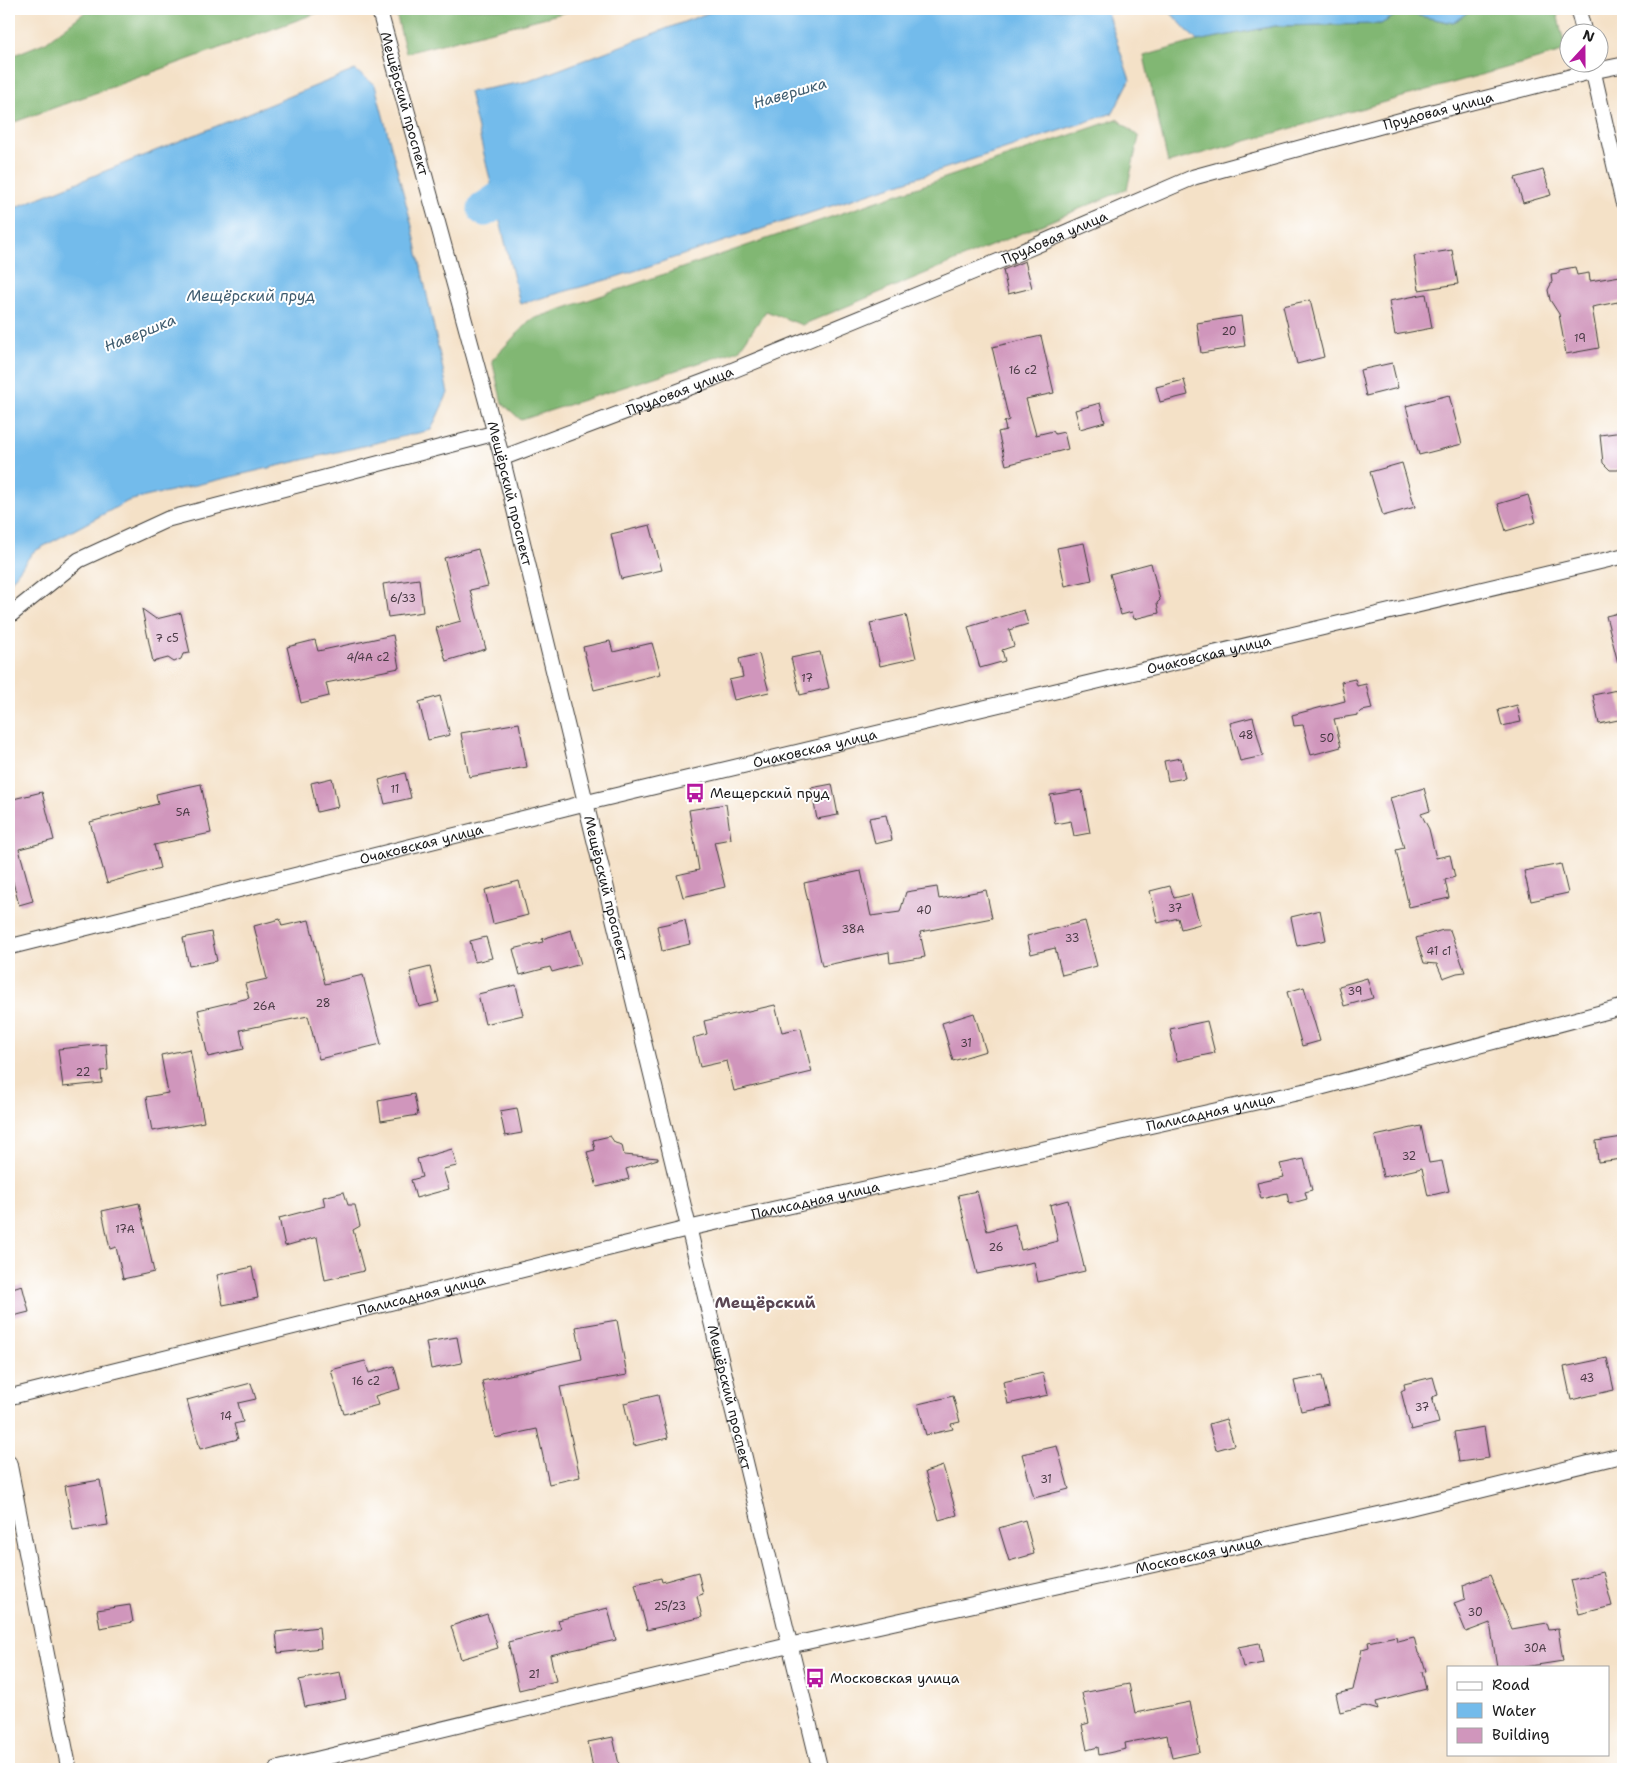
<svg xmlns="http://www.w3.org/2000/svg" width="1632" height="1778" viewBox="0 0 1632 1778" font-family="'Shantell Sans',sans-serif">
<style>
.forest{fill:#81b773;stroke:#4e6a48}
.water{fill:#73bbeb;stroke:#486c84}
.lines{fill:none;stroke-linecap:round;stroke-linejoin:round}
.river{stroke:#73bbeb;stroke-width:35}
.building{fill:#d096bc}
.street-casing{stroke:#3c3a36;stroke-width:17}
.street{stroke:#fff;stroke-width:15}
.labels{text-anchor:middle;dominant-baseline:central;stroke-width:4;stroke-linejoin:round;paint-order:stroke}
.number-label{font-size:11px;fill:#493a44}
.street-label{font-size:14px;fill:#1c1c1c;stroke:#fff}
.poi-label{font-size:14px;fill:#1c1c1c;stroke:#fff;text-anchor:start}
.water-label{font-size:15px;font-style:italic;fill:#3f5c6f;stroke:#fff}
.quarter-label{font-size:16px;font-weight:bold;fill:#5b4754;stroke:#fff}
</style>
<rect width="100%" height="100%" fill="#fff"/>
<filter id="ink" filterUnits="userSpaceOnUse"><feTurbulence type="fractalNoise" baseFrequency=".02" numOctaves="2"/><feDisplacementMap in="SourceGraphic" scale="10" xChannelSelector="R" yChannelSelector="G"/><feConvolveMatrix kernelMatrix="1 2 1 2 8 2 1 2 1" color-interpolation-filters="sRGB"/></filter>
<filter id="wash" filterUnits="userSpaceOnUse"><feTurbulence type="fractalNoise" baseFrequency=".0096" numOctaves="4" result="noise"/><feDisplacementMap in="SourceGraphic" scale="20" xChannelSelector="R" yChannelSelector="G"/><feGaussianBlur stdDeviation="1.12" result="paint"/><feColorMatrix in="noise" values="0 0 0 0 0 0 0 0 0 0 0 0 0 0 0 0 0 1.4 0 .05"/><feComposite in="paint" operator="in"/></filter>
<g filter="url(#wash)">
<rect width="100%" height="100%" fill="#f4e1c7"/>
<path class="forest" d="M89 9H328L9 124V57L46 42Z
M395 9H578L406 53Z
M1472 9H1556L1566 51 1168 163 1144 56 1197 41 1275 26 1381 24 1401 12 1453 23Z
M1117 119 1139 137 1127 189 802 325 766 311 739 350 521 420 502 403 492 360 530 320Z"/>
<path class="water" d="M718 9H1106L1130 80 1113 113 613 278 520 304 469 92 529 81Z
M1167 9H1472L1453 23 1401 12 1381 24 1275 26 1197 41Z
M355 70 375 85 413 230 448 393 431 430 128 501 33 552 9 584V210Z"/>
<g class="lines">
<path class="river" d="M485 209 515 189 539 181"/>
</g>
<g id="blocks">
<path class="building" d="M1543 170 1551 195 1523 203 1515 178Z
M1452 250 1458 284 1419 290 1414 256Z
M1025 261 1032 288 1008 294 1003 270Z
M1575 267 1577 275 1589 273 1590 281 1620 276 1623 301 1592 307 1599 348 1566 354 1559 314 1550 300 1548 290 1552 282 1551 274 1559 273V270Z
M1426 294 1432 328 1395 335 1389 301Z
M1310 300 1324 357 1297 364 1283 306Z
M1241 316 1245 346 1201 353 1197 323Z
M1041 336 1054 393 1026 399 1036 435 1053 431 1055 434 1064 432 1068 449 1006 465 998 432 1006 430 1004 422 1009 420 992 347Z
M1392 363 1398 388 1366 396 1360 370Z
M1184 380 1188 395 1160 402 1156 387Z
M1449 395 1462 444 1419 455 1406 406Z
M1100 403 1105 422 1080 429 1075 410Z
M1623 432V465L1618 470H1610L1603 463 1600 435Z
M1402 463 1415 507 1383 516 1370 472Z
M1528 495 1536 522 1506 531 1498 504Z
M650 525 662 570 621 579 611 534Z
M1084 543 1092 580 1065 586 1057 548Z
M478 549 488 586 470 590 486 649 446 661 436 628 461 621 444 558Z
M1151 563 1160 600 1157 603 1159 613 1134 619 1132 612 1121 615 1110 574Z
M419 579 423 612 388 617 383 584Z
M142 609 156 619 181 613 190 653 183 654 181 659 174 662 168 658 153 662Z
M1024 610 1028 624 1009 630 1014 646 1002 650 1005 661 980 668 968 627Z
M1623 612V663H1618L1606 616Z
M906 615 916 658 880 666 870 623Z
M393 635 399 668 326 683 329 696 301 703 287 647 315 640 318 651Z
M610 641 613 652 652 643 661 674 594 690 583 647Z
M820 652 829 688 800 695 791 658Z
M759 654 769 692 734 700 729 680 743 677 739 659Z
M1355 679 1357 686 1366 684 1372 709 1362 711 1358 715 1334 719 1341 747 1311 755 1303 725 1294 726 1292 715 1345 701 1341 682Z
M1617 690 1623 719 1599 724 1593 695Z
M440 696 450 735 428 740 419 702Z
M1517 705 1521 722 1502 726 1498 710Z
M1253 717 1263 756 1240 761 1230 723Z
M519 723 527 767 469 777 461 733Z
M1181 758 1185 778 1168 781 1164 761Z
M405 773 411 798 385 804 379 780Z
M332 778 338 807 317 812 311 783Z
M201 784 211 833 154 845 160 868 107 883 90 822 158 804 156 794Z
M832 784 838 815 817 819 811 788Z
M1424 788 1430 811 1421 814 1429 829 1436 858 1450 855 1455 877 1445 880 1449 898 1409 907 1396 850 1404 848 1390 798Z
M1082 790 1090 833 1074 836 1071 821 1055 824 1050 795Z
M42 792 54 840 19 849 33 901 19 905 9 867V800Z
M726 804 731 839 714 842 725 887 683 897 677 875 699 870 689 810Z
M886 815 892 840 875 844 869 818Z
M1561 864 1568 893 1531 901 1524 871Z
M861 871 871 916 900 912 906 892 937 887 939 899 986 890 992 918 920 932 925 957 890 963 889 952 822 966 804 883Z
M519 881 528 915 493 924 485 890Z
M1170 886 1174 898 1191 894 1200 924 1181 929 1178 918 1158 923 1150 891Z
M1320 910 1326 940 1297 946 1291 917Z
M280 919 282 926 309 920 325 984 363 975 381 1044 319 1059 308 1016 240 1030 244 1049 208 1057 198 1010 249 998 245 984 267 979 254 926Z
M685 920 690 944 662 951 657 926Z
M1085 921 1097 966 1062 975 1055 948 1031 954 1027 936Z
M571 930 581 964 552 972 550 967 520 975 513 949 543 942 542 939Z
M1443 930H1450L1465 972 1457 973 1443 978 1437 964 1424 963 1416 938Z
M211 932 217 961 189 966 183 938Z
M486 937 492 958 475 962 470 941Z
M430 967 439 1002 419 1007 410 972Z
M1367 978 1373 998 1344 1006 1339 986Z
M516 985 523 1015 485 1024 478 994Z
M1304 987 1320 1041 1302 1046 1287 992Z
M775 1005 782 1032 801 1028 812 1072 734 1091 727 1061 700 1067 693 1038 707 1034 704 1021Z
M974 1013 986 1051 953 1061 942 1023Z
M1207 1021 1215 1053 1177 1061 1170 1029Z
M106 1044 108 1070 101 1071 102 1083 63 1087 58 1049Z
M190 1049 204 1122 152 1131 146 1097 168 1093 161 1055Z
M414 1094 418 1115 381 1121 378 1101Z
M517 1108 522 1133 505 1136 500 1111Z
M1421 1126 1429 1163 1442 1161 1449 1191 1428 1196 1422 1168 1383 1177 1375 1136Z
M610 1136 615 1143 622 1145 624 1155 658 1158V1159L626 1169 629 1179 597 1187 587 1152 595 1150 593 1140Z
M1623 1137V1159L1598 1162 1596 1141Z
M452 1149 457 1166 443 1169 449 1189 416 1198 411 1180 422 1177 417 1159Z
M1304 1159 1312 1190 1305 1192 1307 1199 1289 1204 1287 1193 1261 1199 1257 1183 1284 1177 1280 1164Z
M977 1191 987 1231 1015 1224 1021 1250 1058 1241 1050 1205 1068 1200 1085 1271 1038 1282 1034 1262 977 1274 958 1195Z
M344 1192 348 1205H355L360 1226 353 1230 364 1271 325 1280 317 1237 285 1246 279 1218 325 1206 323 1197Z
M139 1203 154 1272 123 1279 116 1247 110 1249 102 1211Z
M252 1267 258 1298 223 1305 217 1275Z
M22 1285 29 1312 9 1317V1289Z
M617 1320 627 1375 560 1387 580 1477 549 1484 537 1429 495 1438 482 1381 582 1359 576 1327Z
M457 1337 462 1363 431 1369 426 1342Z
M1607 1358 1614 1390 1571 1400 1564 1367Z
M365 1361 369 1373 394 1366 400 1389 375 1396 378 1405 344 1414 331 1370Z
M1043 1373 1048 1395 1008 1404 1003 1382Z
M1322 1376 1329 1405 1301 1411 1294 1381Z
M1433 1377 1438 1395 1432 1397 1439 1423 1411 1430 1401 1391 1405 1389 1404 1384Z
M251 1383 256 1399 238 1403 243 1422 234 1424 238 1439 200 1449 187 1400Z
M658 1395 668 1438 634 1446 624 1403Z
M953 1396 960 1422 951 1424 953 1429 926 1435 918 1404Z
M1226 1419 1234 1445 1216 1450 1209 1424Z
M1484 1427 1489 1458 1459 1462 1454 1432Z
M1057 1446 1069 1489 1034 1498 1022 1454Z
M943 1466 957 1515 939 1520 925 1472Z
M100 1480 108 1525 73 1530 65 1486Z
M1025 1520 1034 1554 1009 1561 999 1528Z
M698 1572 703 1594 697 1596 702 1617 647 1630 635 1584 661 1578 662 1582Z
M1603 1572 1612 1606 1579 1614 1571 1580Z
M1490 1575 1512 1629 1547 1623 1549 1630 1558 1629 1563 1661 1524 1667H1497L1490 1623 1466 1632 1454 1603 1465 1599 1463 1585Z
M130 1605 133 1622 100 1628 97 1610Z
M608 1608 616 1640 550 1655 556 1681 519 1690 508 1642 561 1629 558 1620Z
M487 1614 498 1648 461 1659 451 1626Z
M319 1627 321 1648 278 1653 276 1632Z
M1396 1636 1397 1641 1414 1637 1418 1653 1422 1658 1426 1671 1422 1672 1426 1689 1376 1702 1378 1710 1365 1706 1340 1712 1336 1694 1353 1690 1362 1649 1369 1647 1368 1642Z
M1259 1643 1263 1663 1243 1667 1238 1647Z
M340 1672 346 1699 305 1707 299 1680Z
M1129 1684 1135 1713 1190 1702 1200 1752 1172 1758 1167 1735 1125 1743 1126 1749 1099 1755 1098 1747 1087 1750 1082 1725 1089 1723 1082 1693Z
M613 1737 620 1769H593L588 1742Z"/>
</g>
</g>
<g filter="url(#ink)">
<use href="#blocks" fill-opacity="0" stroke="#3c3a36" stroke-width="1"/>
<g class="lines">
<defs>
<g id="street">
<path id="s1" d="M379 9 502 458 820 1769"/>
<path d="M1578 9 1584 32"/>
<path d="M1591 62 1623 202"/>
<path id="s2" d="M502 458 714 378 1009 257 1194 177 1417 116 1593 71 1623 65"/>
<path d="M9 616 79 560 168 519 495 433"/>
<path id="s3" d="M9 947 585 803 1623 556"/>
<path id="s4" d="M9 1397 690 1228 1314 1089 1623 1007"/>
<path d="M9 1463 69 1769"/>
<path id="s5" d="M277 1769 791 1645 1408 1508 1623 1455"/>
</g>
</defs>
<use href="#street" class="street-casing"/>
<use href="#street" class="street"/>
</g>
</g>
<defs>
<symbol id="bus-bare" viewBox="-9 -9 18 18"><path d="M-5-6H5V4H4V6H2V4H-2V6H-4V4H-5ZM-3.5-4V0h7V-4ZM-3.5 1.2v1.5H-2V1.2ZM2 1.2v1.5H3.5V1.2Z" fill="#b5179e" stroke="#fff" stroke-width="2.5" paint-order="stroke"/></symbol>
</defs>
<g fill-rule="evenodd">
<use href="#bus-bare" x="681" y="779" width="28" height="28"/>
<use href="#bus-bare" x="801" y="1664" width="28" height="28"/>
</g>
<g class="labels">
<g class="number-label">
<text x="1229" y="331">20</text>
<text x="1580" y="338">19</text>
<text x="1023" y="370">16 с2</text>
<text x="403" y="598">6/33</text>
<text x="167" y="638">7 с5</text>
<text x="368" y="657">4/4А с2</text>
<text x="807" y="678">17</text>
<text x="1246" y="735">48</text>
<text x="1327" y="738">50</text>
<text x="395" y="789">11</text>
<text x="183" y="812">5А</text>
<text x="1175" y="908">37</text>
<text x="924" y="910">40</text>
<text x="853" y="929">38А</text>
<text x="1072" y="938">33</text>
<text x="1439" y="951">41 с1</text>
<text x="1355" y="991">39</text>
<text x="323" y="1003">28</text>
<text x="264" y="1006">26А</text>
<text x="966" y="1043">31</text>
<text x="83" y="1072">22</text>
<text x="1409" y="1156">32</text>
<text x="125" y="1229">17А</text>
<text x="996" y="1247">26</text>
<text x="1587" y="1378">43</text>
<text x="366" y="1381">16 с2</text>
<text x="1422" y="1407">37</text>
<text x="226" y="1416">14</text>
<text x="1046" y="1479">31</text>
<text x="670" y="1606">25/23</text>
<text x="1475" y="1612">30</text>
<text x="1535" y="1648">30А</text>
<text x="534" y="1674">21</text>
</g>
<g class="street-label">
<text stroke="none"><textPath href="#s1" startOffset="98">Мещёрский проспект</textPath></text>
<text stroke="none"><textPath href="#s2" startOffset="1000">Прудовая улица</textPath></text>
<text stroke="none"><textPath href="#s2" startOffset="595">Прудовая улица</textPath></text>
<text stroke="none"><textPath href="#s2" startOffset="190">Прудовая улица</textPath></text>
<text stroke="none"><textPath href="#s1" startOffset="502">Мещёрский проспект</textPath></text>
<text stroke="none"><textPath href="#s3" startOffset="1235">Очаковская улица</textPath></text>
<text stroke="none"><textPath href="#s3" startOffset="830">Очаковская улица</textPath></text>
<text stroke="none"><textPath href="#s3" startOffset="425">Очаковская улица</textPath></text>
<text stroke="none"><textPath href="#s1" startOffset="908">Мещёрский проспект</textPath></text>
<text stroke="none"><textPath href="#s4" startOffset="1235">Палисадная улица</textPath></text>
<text stroke="none"><textPath href="#s4" startOffset="830">Палисадная улица</textPath></text>
<text stroke="none"><textPath href="#s4" startOffset="425">Палисадная улица</textPath></text>
<text stroke="none"><textPath href="#s1" startOffset="1432">Мещёрский проспект</textPath></text>
<text stroke="none"><textPath href="#s5" startOffset="946">Московская улица</textPath></text>
</g>
<g class="poi-label">
<text x="710" y="793">Мещерский пруд</text>
<text x="830" y="1678">Московская улица</text>
</g>
<g class="water-label">
<text transform="translate(790 93) rotate(-16)">Навершка</text>
<text x="251" y="296">Мещёрский пруд</text>
<text transform="translate(140 333) rotate(-22)">Навершка</text>
</g>
<g class="quarter-label">
<text x="765" y="1302">Мещёрский</text>
</g>
</g>
<rect width="1632" height="1778" fill="none" stroke="#fff" stroke-width="30"/>
<rect x="1447" y="1666" width="162" height="90" fill="#ffffff" stroke="#a4a4a4"/>
<rect x="1457" y="1682" width="25" height="8" fill="#ffffff" stroke="#a4a4a4"/>
<text x="1492" y="1690" font-size="15" fill="#1c1c1c">Road</text>
<rect x="1457" y="1703" width="25" height="15" fill="#73bbeb" stroke="#a4a4a4"/>
<text x="1492" y="1716" font-size="15" fill="#1c1c1c">Water</text>
<rect x="1457" y="1728" width="25" height="15" fill="#d096bc" stroke="#a4a4a4"/>
<text x="1492" y="1740" font-size="15" fill="#1c1c1c">Building</text>
<g transform="translate(1584 48) rotate(21)"><circle r="24" fill="#ffffff" stroke="#a4a4a4"/>
<path d="M0-4L9 19L0 12L-9 19Z" fill="#b5179e"/>
<text y="-8" font-size="14" font-weight="bold" text-anchor="middle" fill="#1c1c1c">N</text>
</g>
</svg>
